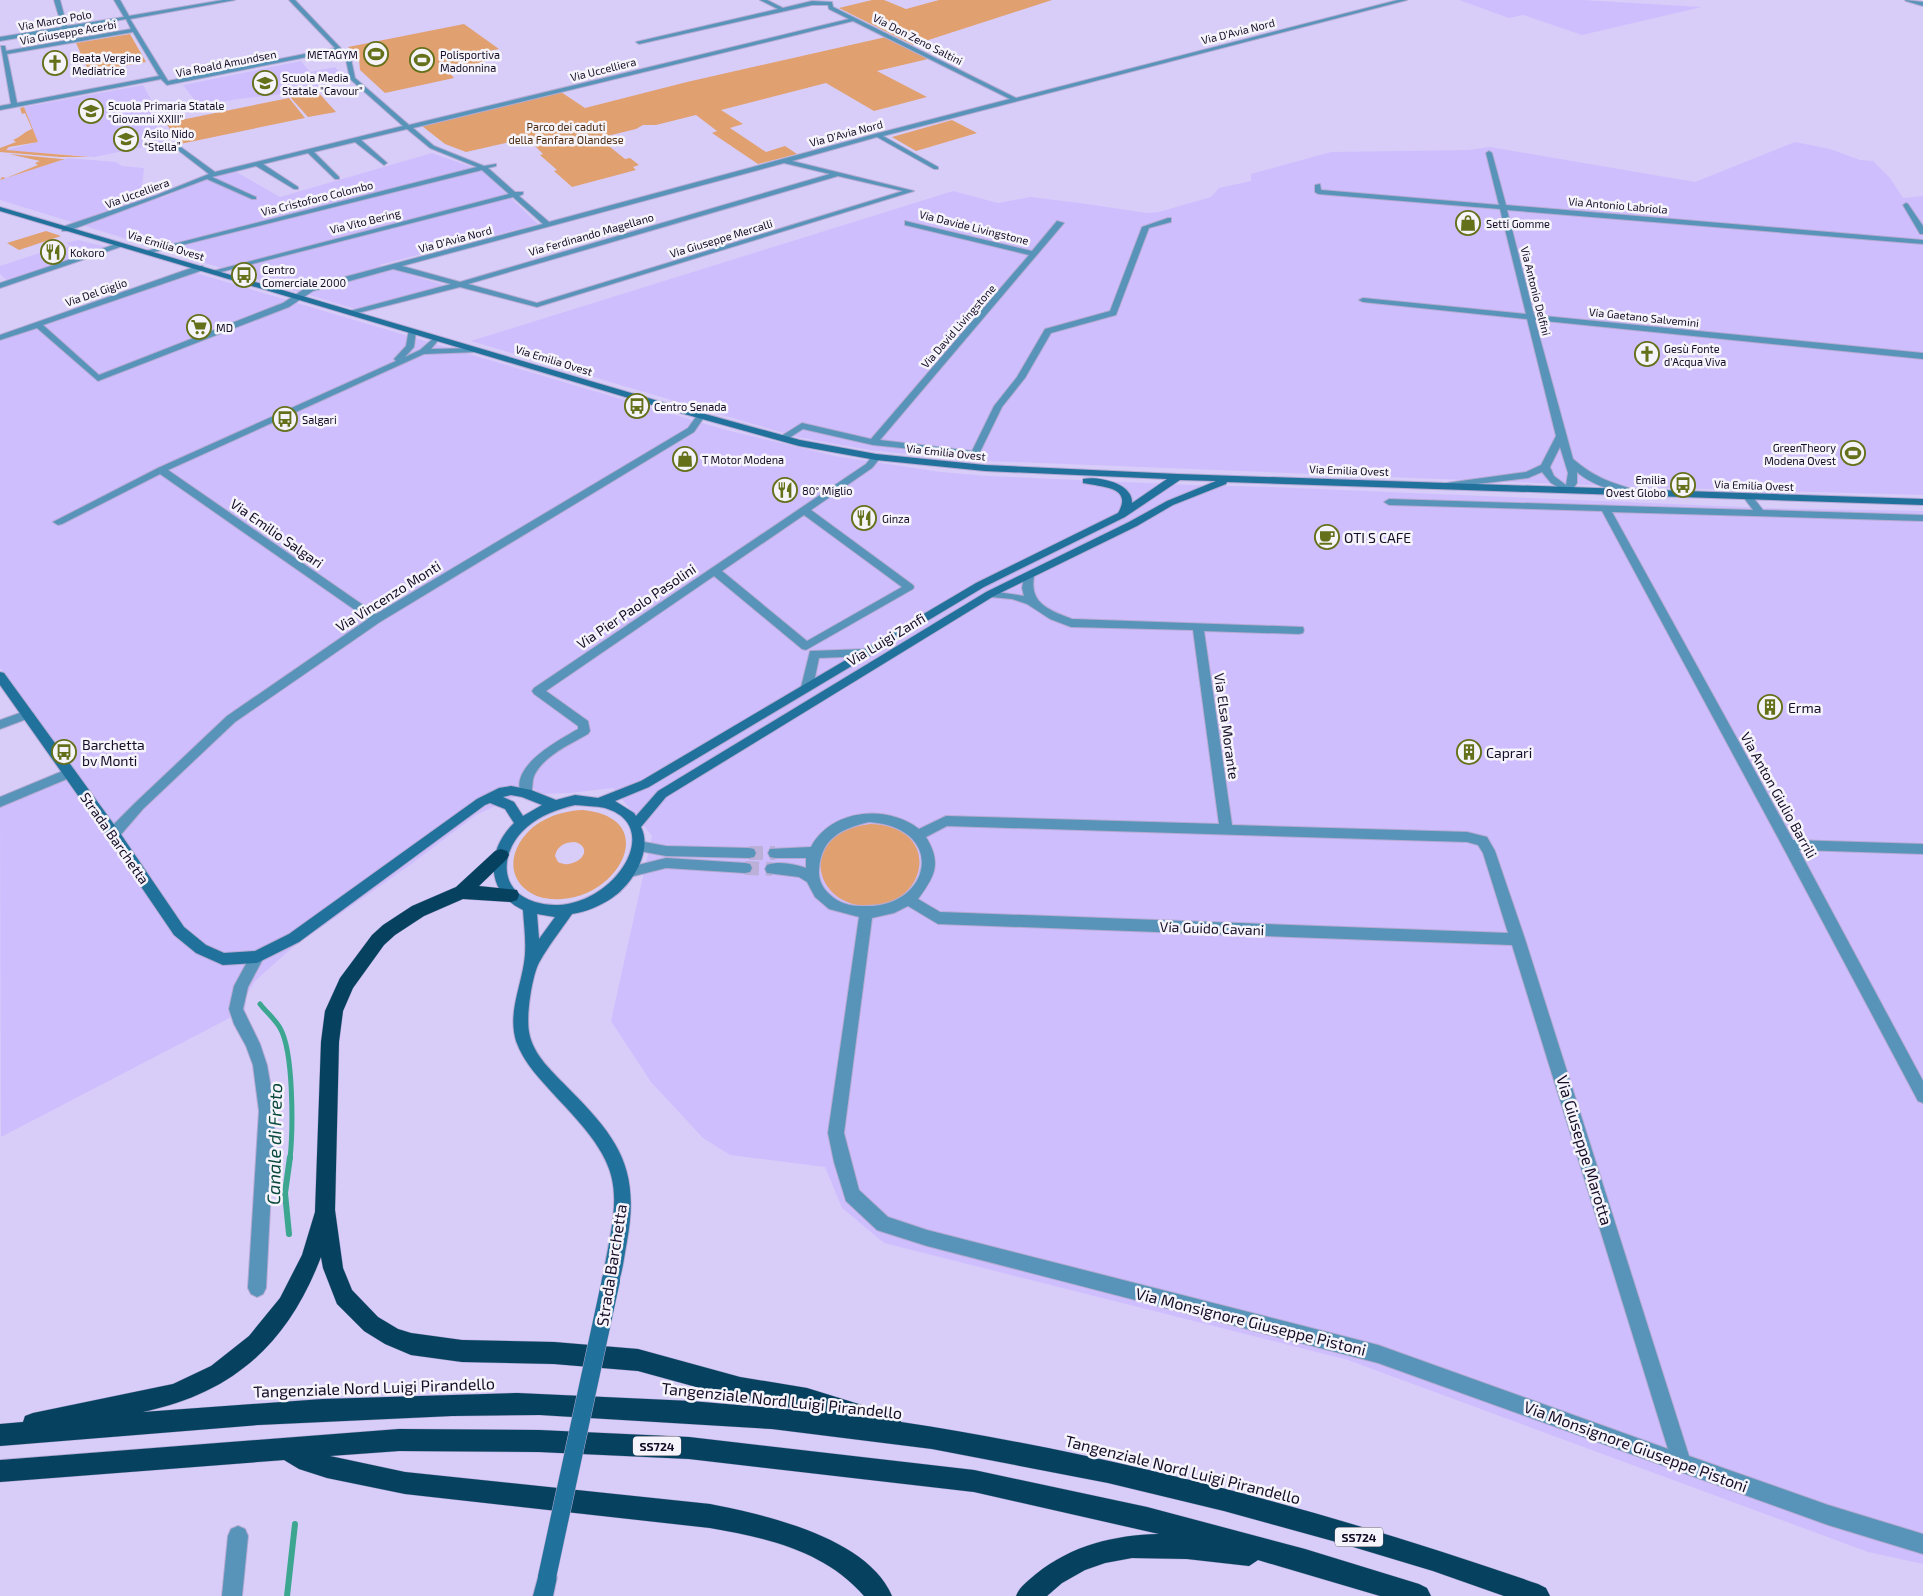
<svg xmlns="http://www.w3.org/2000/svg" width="1923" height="1596" viewBox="0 0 1923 1596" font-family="'Exo 2',sans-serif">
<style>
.built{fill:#cfbefd}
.green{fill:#e0a070;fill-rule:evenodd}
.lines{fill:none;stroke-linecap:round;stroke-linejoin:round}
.stream-far1{stroke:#3da690;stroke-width:5}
.stream{stroke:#3da690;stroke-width:6}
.street-tunnel{stroke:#bbb0d8;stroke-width:14;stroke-dasharray:14 7;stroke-linecap:butt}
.street-casing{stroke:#b5aad2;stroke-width:2}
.secondary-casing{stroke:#b5aad2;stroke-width:2}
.highway-casing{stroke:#b5aad2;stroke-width:1}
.street{fill:#5894b9;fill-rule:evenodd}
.secondary{fill:#20719c;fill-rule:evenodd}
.highway{fill:#06425f;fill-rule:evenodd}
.secondary-bridge-casing{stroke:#b5aad2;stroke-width:19;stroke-linecap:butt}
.secondary-bridge{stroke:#20719c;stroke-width:18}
.labels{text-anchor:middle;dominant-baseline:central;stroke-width:5;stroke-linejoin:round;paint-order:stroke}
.far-street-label{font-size:11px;fill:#150c26;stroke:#f6f4fb}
.far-poi-label{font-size:11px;fill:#150c26;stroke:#f6f4fb;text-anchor:start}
.far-park-label{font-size:11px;fill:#4e2d12;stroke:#f6f4fb}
.shield{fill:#f6f4fb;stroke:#585266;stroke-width:1}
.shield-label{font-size:12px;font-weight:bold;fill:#150c26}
.street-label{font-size:14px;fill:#150c26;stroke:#f6f4fb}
.poi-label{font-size:14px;fill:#150c26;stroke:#f6f4fb;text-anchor:start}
.near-street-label{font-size:16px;fill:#150c26;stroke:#f6f4fb}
.near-water-label{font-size:18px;font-style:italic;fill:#09483d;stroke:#f6f4fb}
</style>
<rect width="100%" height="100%" fill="#d8cdf8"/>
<path class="built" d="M1459 0H1582L1702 7 1582 35 1523 15 1509 18Z
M301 61 310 72 335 67 348 81 275 95 238 99 199 106 183 85Z
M143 85 159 115 156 125 169 142 94 157 5 150 38 142 24 107Z
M1795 142 1830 149 1860 160 1873 161 1890 178 1903 198 1923 196V495L1638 487 963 460 869 450 797 437 471 341 953 191 998 203 1030 197 1080 203 1147 213 1159 212 1211 197 1219 188 1251 181V174L1331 152 1469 150 1490 147 1695 182Z
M432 153 483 171 538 224 379 265 444 285 358 310 0 200V180L68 158 116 162 122 166 144 168 142 189 162 198 207 178 235 171 280 197Z
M78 240 107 247 9 282 0 274V266L52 249 58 250 71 246 66 243Z
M196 273 726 430 835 456 941 472 988 476 1192 485 1271 487 1769 508 1923 511V1564L1868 1552 1348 1360 884 1243 842 1208 825 1167 730 1155 703 1138 651 1082 611 1021 652 836 613 788 570 793 541 794 533 788 476 815 410 865 293 947 255 981 246 996 245 1010 1 1137 0 806 76 773 0 668V341Z"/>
<path class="green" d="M872 0H884L906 9 939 0H1052L913 45 839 8Z
M464 24 499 49 478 53 487 61 447 70 454 78 385 93 360 70 359 58 348 47Z
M130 34 146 62 89 72 76 43Z
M886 37 928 59 877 71 927 97 874 111 826 83 721 110 743 124 730 128 766 152 785 146 797 154 758 164 712 133 717 131 696 115 656 125H643L636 129 599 138 625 159 630 158 639 165 633 167 636 170 572 187 554 171 557 170 540 155 543 154 527 138 466 152 445 144 422 126 561 92 585 108 687 82Z
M317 91 336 112 308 117 290 97Z
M289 98 305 118 180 144 166 123Z
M24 107 38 142 9 147 6 150 89 157H60L0 152V148L16 142 13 140C21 137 25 131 32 129L25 113 22 114 20 108Z
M952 120 977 133 916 151 892 137Z
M9 154 62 159H65L0 180 2 177 6 178 38 165 35 163 40 161Z
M46 231 61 236 19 250 7 243Z
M583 810C661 818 620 896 562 899 547 900 533 897 523 887 512 876 511 861 517 848 529 822 557 811 583 810ZM575 842C597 849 575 871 558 862L555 856C557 846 565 842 575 842Z
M870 824C948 826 926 916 858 905 822 899 806 858 837 835 847 828 858 826 870 824Z"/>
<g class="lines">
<path class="stream-far1" d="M260 1004C266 1012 275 1019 280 1028 294 1052 293 1130 290 1159"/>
<path class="stream" d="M289 1234 285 1193 290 1157
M287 1596 295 1524"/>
<path class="street-tunnel" d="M749 853H775
M745 868 772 869"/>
<defs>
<path id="street" d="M54 0H60L67 26 124 17 114 0H120L129 16 223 0H235L130 19 168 81 335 48 289 0H295L351 59 355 78 409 125 849 19 829 9 828 5H812L639 44 636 42 778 9 760 0H767L783 8 812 1 832 2 833 7 1016 98 1398 0H1407L883 136 938 167V169H934L877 137 792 161 914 191 537 307 460 287 350 315V311L451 284 393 269 313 291 289 307 98 381 37 328 0 340V335L197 266H203V270L43 325 99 375 283 303 307 287 543 224 513 197 213 274 209 272 509 194 482 170 146 254 142 252 477 167 430 148 407 129 361 140 386 162 387 163 384 165 355 142 314 152 339 177V179H335L308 153 263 164 298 187V189H294L256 166 212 177 256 197V199H252L207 179 68 231H62V227L157 195 209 174 174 147V145H178L215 172 403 126 350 79 346 60 337 51 167 85 161 79 0 110V106L11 104 1 46H5L6 51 131 29 126 19 0 41V37L62 27ZM853 21 1010 99 875 134 549 222 519 196 523 194V192H515L488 168 496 166V164L484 166 434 146 413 128ZM133 32 159 76 17 103 7 54ZM784 163 830 174 460 282 402 266ZM838 176 903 191 537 303 468 284Z
M1905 0 1923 2V6L1906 1Z
M1489 151 1492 153 1506 205 1923 240V244L1507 210 1534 315 1923 353V359L1535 320 1573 459C1596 479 1615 484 1643 492L1645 494 1640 497C1619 492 1594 487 1577 472V483L1571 492 1568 493 1551 483 1542 472 1528 478 1443 488V484L1446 483 1526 472 1541 465 1556 436 1527 319 1363 302 1359 300 1363 298 1526 314 1500 209 1318 194 1315 192V185L1320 184 1321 190 1499 205 1486 153ZM1560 447 1568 473 1566 485 1554 476 1550 467Z
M1906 203 1908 204 1923 226V234H1920L1903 205Z
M1168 218H1171V222L1149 228 1116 315 1051 333 1025 378 1002 407 978 456 873 445 803 429 786 440H780L778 438 802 423 871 439 1029 255 905 225V221L1032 251 1057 221 1064 223 880 440 972 451 994 406 1017 377 1045 329 1110 311 1142 227Z
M119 243 126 245 0 288V283Z
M409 329 416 331 414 347 405 357 420 350 436 336 440 338 431 349 477 348 481 350 477 352 424 354 168 470 376 614 688 428 698 414 701 413 705 416 694 432 380 622 235 722 143 809 118 838 113 839 108 838 107 834 108 830 135 803 227 716 368 619 160 474 62 524 58 525 53 522 158 468 396 361 394 359 406 346Z
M876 454 881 457 872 468 811 510 913 585 914 587 913 589 806 650 802 649 714 576 546 691 588 721 590 731 588 734C571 744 545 755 535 774 531 781 534 789 530 796H522C507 767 559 740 578 729V726L534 694 532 691 534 688 866 464 873 455ZM804 515 902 587 807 641 722 571Z
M1749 495 1752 496 1763 510 1923 515V521L1612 512 1793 840 1923 844V854L1799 850 1923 1081V1103L1918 1101 1784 849 1602 511 1389 505 1384 502 1389 499 1753 510 1744 498Z
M1029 574 1034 577C1029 604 1051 611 1072 619L1303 627 1304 630 1303 633 1299 634 1204 631 1232 825 1467 832 1487 837 1495 851 1525 939 1689 1456 1828 1505 1923 1534V1554L1828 1525 1378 1363 927 1246 883 1232 877 1230 846 1201 834 1162 828 1133 859 917 829 909 815 897 807 882 799 877 767 873 765 869 767 865C779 861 794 864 806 868V858H775L770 857 768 853 770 849 811 847C831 809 887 804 919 829L946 816 1219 824 1193 630 1071 627 1050 619 1027 604 1012 599 990 597 985 594 990 591 1024 596 1022 588 1024 577ZM869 822C949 828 931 909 863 906 854 906 845 905 837 900 826 893 818 883 819 870 821 838 841 829 869 822ZM947 826 1467 842 1478 845 1483 853 1508 933 940 912 918 899C935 876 942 863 926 837ZM908 906 938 924 1512 945 1668 1449 1378 1345 927 1230 888 1217 859 1190 844 1133 872 918 894 913Z
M866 649 870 650 872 653 870 656 819 658 813 687 811 690H803L801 687 810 651Z
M28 710 34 714 32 717 0 729V720Z
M70 768 74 770 76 773 74 776 0 807V797Z
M639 841 666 846 749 848 754 849 756 853 754 857 749 858 666 856 634 850 633 846 634 842Z
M666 858 745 863 750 864 752 868 750 872 745 873 666 868 630 877 625 876 623 872 625 868 630 867Z
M257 951 262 953 264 957 248 987 243 1009 260 1044 267 1065 275 1111 266 1288 263 1294 257 1297 251 1294 248 1288 259 1111 253 1065 246 1046 234 1024 229 1009 234 986 252 953Z
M238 1526 245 1529 248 1536 242 1596H222L228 1536 231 1529Z"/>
<path id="secondary" d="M0 207 665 403 800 440 876 454 985 465 1178 474 1923 499V505L1227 482 1226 484 1173 505 1137 526 994 596 666 797 641 827C653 851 632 885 612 898 600 906 586 912 572 914 561 930 549 945 540 961 532 974 526 1016 529 1032 533 1056 554 1073 570 1090 619 1139 640 1170 627 1241 624 1256 623 1272 617 1286L611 1289 605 1286 602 1280C620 1187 627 1171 558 1099 542 1081 524 1064 516 1041 508 1014 520 989 524 963 527 945 524 927 523 910 485 892 486 850 514 823L505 809 490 803 485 805 299 942 257 963 223 965 196 953 174 935 108 838 0 685V672L4 673 118 830 184 927 206 945 224 953 255 951 289 934 477 799 499 788 511 786 531 790 556 800 575 795 598 798 641 781 976 583 1118 513C1134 486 1100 487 1083 483V479C1098 476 1133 483 1132 503L1167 479 985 471 876 460 799 446 659 407 0 211ZM1180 480 1216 481 1167 501 1129 522 986 592 658 791 636 816 634 813 615 801 649 787 984 587 1125 517ZM511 795 522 797 542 805 523 816 514 802 503 797ZM575 805C585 806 596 806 605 808 672 828 603 923 535 902 496 890 501 849 527 827 541 815 558 809 575 805ZM537 914 555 917 539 939Z
M547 1567 554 1570 557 1577 553 1596H533L540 1570Z"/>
<path id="highway" d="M501 849 507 851 509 855 507 859 479 886 517 890 519 895 517 900 511 902 463 899 424 916 395 935 384 945 353 988 343 1011 339 1042 335 1210 343 1268 352 1290 378 1317 398 1329 411 1333 462 1340 554 1342 638 1349 740 1377 807 1388 891 1414 899 1417 901 1422C1118 1455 1331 1512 1538 1584L1546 1588 1550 1596H1504L1433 1571 1340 1543 1224 1511 1108 1483 932 1449 772 1429 540 1415 452 1416 258 1425 0 1446V1424L23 1422 25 1416 33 1413 173 1384 211 1366 249 1336 280 1298 302 1255 315 1212 321 1042 325 1011 340 978 372 935 383 925 412 906 456 887 495 851ZM321 1257 323 1268 337 1304 364 1331 385 1344 411 1355 462 1362 554 1364 638 1371 740 1399 810 1411 691 1401 517 1393 323 1399 143 1412C234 1393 288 1343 321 1257Z
M399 1429 539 1430 689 1437 974 1470 1147 1507 1305 1549 1419 1584 1427 1588 1431 1596H1380L1258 1560 1249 1566 1187 1559 1132 1558 1105 1563 1085 1570 1062 1583 1047 1596H1016C1020 1586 1028 1581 1036 1574 1072 1545 1115 1535 1159 1534L974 1492 689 1459 539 1452 399 1451 330 1456 405 1472 710 1504C766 1515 868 1538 892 1596H864C825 1551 767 1538 710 1528L405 1494 327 1478 299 1469 284 1460 0 1482V1460Z"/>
</defs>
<use href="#street" class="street-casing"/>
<use href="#secondary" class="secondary-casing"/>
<use href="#highway" class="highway-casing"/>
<use href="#street" class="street"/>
<use href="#secondary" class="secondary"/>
<use href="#highway" class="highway"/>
<defs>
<path id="secondary-bridge" d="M547 1577 611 1280"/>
</defs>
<use href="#secondary-bridge" class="secondary-bridge-casing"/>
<use href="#secondary-bridge" class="secondary-bridge"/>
</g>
<defs>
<symbol id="stadium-ring" viewBox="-11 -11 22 22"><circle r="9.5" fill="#f6f4fb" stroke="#65711a" stroke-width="1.5"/><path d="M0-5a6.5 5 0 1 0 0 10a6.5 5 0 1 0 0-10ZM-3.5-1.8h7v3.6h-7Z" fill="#65711a"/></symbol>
<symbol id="church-ring" viewBox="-11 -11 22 22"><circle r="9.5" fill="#f6f4fb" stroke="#65711a" stroke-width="1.5"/><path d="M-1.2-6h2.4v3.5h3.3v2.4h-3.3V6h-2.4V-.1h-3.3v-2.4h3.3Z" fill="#65711a"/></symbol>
<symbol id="school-ring" viewBox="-11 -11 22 22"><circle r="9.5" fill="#f6f4fb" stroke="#65711a" stroke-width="1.5"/><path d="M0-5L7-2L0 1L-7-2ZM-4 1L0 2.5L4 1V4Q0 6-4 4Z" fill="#65711a"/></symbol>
<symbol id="shop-ring" viewBox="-11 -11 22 22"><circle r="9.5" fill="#f6f4fb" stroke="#65711a" stroke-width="1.5"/><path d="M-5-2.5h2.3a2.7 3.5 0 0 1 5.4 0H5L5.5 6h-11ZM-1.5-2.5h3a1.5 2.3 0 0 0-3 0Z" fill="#65711a"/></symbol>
<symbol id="restaurant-ring" viewBox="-11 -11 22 22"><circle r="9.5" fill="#f6f4fb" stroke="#65711a" stroke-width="1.5"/><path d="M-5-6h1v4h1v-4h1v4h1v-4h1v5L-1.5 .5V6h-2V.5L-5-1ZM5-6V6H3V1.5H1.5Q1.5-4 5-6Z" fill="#65711a"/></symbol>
<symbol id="bus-ring" viewBox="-11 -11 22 22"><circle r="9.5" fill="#f6f4fb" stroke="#65711a" stroke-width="1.5"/><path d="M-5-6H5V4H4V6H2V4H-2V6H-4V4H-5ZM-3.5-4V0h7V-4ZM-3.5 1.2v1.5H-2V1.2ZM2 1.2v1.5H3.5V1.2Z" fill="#65711a"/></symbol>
<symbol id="supermarket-ring" viewBox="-11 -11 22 22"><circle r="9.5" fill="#f6f4fb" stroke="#65711a" stroke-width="1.5"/><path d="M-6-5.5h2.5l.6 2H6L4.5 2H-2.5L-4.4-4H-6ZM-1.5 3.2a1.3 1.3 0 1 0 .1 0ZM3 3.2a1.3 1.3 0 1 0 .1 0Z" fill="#65711a"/></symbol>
<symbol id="cafe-ring" viewBox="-11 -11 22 22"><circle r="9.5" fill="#f6f4fb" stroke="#65711a" stroke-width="1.5"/><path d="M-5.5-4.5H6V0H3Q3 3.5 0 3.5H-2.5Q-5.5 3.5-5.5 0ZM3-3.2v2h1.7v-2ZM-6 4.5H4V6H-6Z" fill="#65711a"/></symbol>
<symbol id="building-ring" viewBox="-11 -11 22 22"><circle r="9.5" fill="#f6f4fb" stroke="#65711a" stroke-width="1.5"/><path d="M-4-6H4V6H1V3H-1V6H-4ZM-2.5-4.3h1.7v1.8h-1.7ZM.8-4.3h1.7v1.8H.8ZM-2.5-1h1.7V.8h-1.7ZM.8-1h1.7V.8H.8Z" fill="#65711a"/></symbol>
</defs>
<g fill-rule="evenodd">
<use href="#stadium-ring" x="362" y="40" width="28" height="28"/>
<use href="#stadium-ring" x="408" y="46" width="28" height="28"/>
<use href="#church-ring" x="41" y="49" width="28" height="28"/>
<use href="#school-ring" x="251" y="69" width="28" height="28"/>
<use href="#school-ring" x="77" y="97" width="28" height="28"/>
<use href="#school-ring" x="112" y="125" width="28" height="28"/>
<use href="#shop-ring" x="1454" y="209" width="28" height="28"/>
<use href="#restaurant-ring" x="39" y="238" width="28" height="28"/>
<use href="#bus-ring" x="230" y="261" width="28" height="28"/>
<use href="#supermarket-ring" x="185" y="313" width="28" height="28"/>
<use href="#church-ring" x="1633" y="340" width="28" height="28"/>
<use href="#bus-ring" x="623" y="392" width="28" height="28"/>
<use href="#bus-ring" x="271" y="405" width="28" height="28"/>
<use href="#stadium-ring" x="1839" y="439" width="28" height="28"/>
<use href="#shop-ring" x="671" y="445" width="28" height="28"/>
<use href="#bus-ring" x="1669" y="471" width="28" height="28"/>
<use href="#restaurant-ring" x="771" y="476" width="28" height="28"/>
<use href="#restaurant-ring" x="850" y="504" width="28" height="28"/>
<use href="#cafe-ring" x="1313" y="523" width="28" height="28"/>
<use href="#building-ring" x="1756" y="693" width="28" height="28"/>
<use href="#bus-ring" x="50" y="738" width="28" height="28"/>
<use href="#building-ring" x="1455" y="738" width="28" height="28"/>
</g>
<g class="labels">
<g class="far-street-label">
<text transform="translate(55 20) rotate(-10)">Via Marco Polo</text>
<text transform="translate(1238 31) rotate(-14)">Via D'Avia Nord</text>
<text transform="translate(68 32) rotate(-10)">Via Giuseppe Acerbi</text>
<text transform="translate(918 39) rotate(27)">Via Don Zeno Saltini</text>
<text transform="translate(226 63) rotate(-11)">Via Roald Amundsen</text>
<text transform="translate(603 69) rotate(-14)">Via Uccelliera</text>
<text transform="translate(846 133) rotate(-15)">Via D'Avia Nord</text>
<text transform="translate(137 193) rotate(-20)">Via Uccelliera</text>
<text transform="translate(317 198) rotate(-14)">Via Cristoforo Colombo</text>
<text transform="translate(1618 205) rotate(5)">Via Antonio Labriola</text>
<text transform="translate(365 221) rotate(-14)">Via Vito Bering</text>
<text transform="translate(974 227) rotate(14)">Via Davide Livingstone</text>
<text transform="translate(591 234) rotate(-16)">Via Ferdinando Magellano</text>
<text transform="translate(721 238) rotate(-17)">Via Giuseppe Mercalli</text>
<text transform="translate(455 239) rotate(-15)">Via D'Avia Nord</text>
<text transform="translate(166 245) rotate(17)">Via Emilia Ovest</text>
<text transform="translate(1536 291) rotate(76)">Via Antonio Delfini</text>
<text transform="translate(96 292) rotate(-19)">Via Del Giglio</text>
<text transform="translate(1644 317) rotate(6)">Via Gaetano Salvemini</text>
<text transform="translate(958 326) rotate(-49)">Via David Livingstone</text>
<text transform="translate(554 360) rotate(17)">Via Emilia Ovest</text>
<text transform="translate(946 452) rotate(6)">Via Emilia Ovest</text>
<text transform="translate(1349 470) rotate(2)">Via Emilia Ovest</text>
<text transform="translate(1754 485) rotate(2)">Via Emilia Ovest</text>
</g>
<g class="far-poi-label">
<text x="358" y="54" text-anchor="end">METAGYM</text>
<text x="440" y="54">Polisportiva<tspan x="440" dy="13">Madonnina</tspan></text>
<text x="72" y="57">Beata Vergine<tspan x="72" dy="13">Mediatrice</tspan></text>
<text x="282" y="77">Scuola Media<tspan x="282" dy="13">Statale "Cavour"</tspan></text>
<text x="108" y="105">Scuola Primaria Statale<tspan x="108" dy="13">"Giovanni XXIII"</tspan></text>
<text x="144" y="133">Asilo Nido<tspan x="144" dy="13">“Stella”</tspan></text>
<text x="1486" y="223">Setti Gomme</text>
<text x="70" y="252">Kokoro</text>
<text x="262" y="269">Centro<tspan x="262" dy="13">Comerciale 2000</tspan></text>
<text x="216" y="327">MD</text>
<text x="1664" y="348">Gesù Fonte<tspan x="1664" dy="13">d'Acqua Viva</tspan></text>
<text x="654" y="406">Centro Senada</text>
<text x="302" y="419">Salgari</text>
<text x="1836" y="447" text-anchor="end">GreenTheory<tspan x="1836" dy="13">Modena Ovest</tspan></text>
<text x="702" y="459">T Motor Modena</text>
<text x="1666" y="479" text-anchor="end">Emilia<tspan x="1666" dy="13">Ovest Globo</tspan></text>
<text x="802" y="490">80° Miglio</text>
<text x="882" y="518">Ginza</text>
</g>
<g class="far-park-label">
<text x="566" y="126">Parco dei caduti<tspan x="566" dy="13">della Fanfara Olandese</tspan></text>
</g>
<g class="shield">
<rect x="633" y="1436.5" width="48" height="19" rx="4"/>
<rect x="1335" y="1527.5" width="48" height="19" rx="4"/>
</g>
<g class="shield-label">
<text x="657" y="1446">SS724</text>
<text x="1359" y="1537">SS724</text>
</g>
<g class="street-label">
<text transform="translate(277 533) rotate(35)">Via Emilio Salgari</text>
<text transform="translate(388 596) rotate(-32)">Via Vincenzo Monti</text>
<text transform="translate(636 606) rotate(-34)">Via Pier Paolo Pasolini</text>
<text transform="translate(886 639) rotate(-31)">Via Luigi Zanfi</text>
<text transform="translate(1227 726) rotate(82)">Via Elsa Morante</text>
<text transform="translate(1779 795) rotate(61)">Via Anton Giulio Barrili</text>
<text transform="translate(115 838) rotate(55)">Strada Barchetta</text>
<text transform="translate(1212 928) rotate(2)">Via Guido Cavani</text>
</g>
<g class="poi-label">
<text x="1344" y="537">OTI S CAFE</text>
<text x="1788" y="707">Erma</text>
<text x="82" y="744">Barchetta<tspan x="82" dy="16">bv Monti</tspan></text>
<text x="1486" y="752">Caprari</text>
</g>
<g class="near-street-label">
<text transform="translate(1585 1150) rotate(73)">Via Giuseppe Marotta</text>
<text transform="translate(611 1265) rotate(-81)">Strada Barchetta</text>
<text transform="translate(1251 1321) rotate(14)">Via Monsignore Giuseppe Pistoni</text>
<text transform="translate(374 1387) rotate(-2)">Tangenziale Nord Luigi Pirandello</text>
<text transform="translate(782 1400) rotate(6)">Tangenziale Nord Luigi Pirandello</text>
<text transform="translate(1636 1446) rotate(20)">Via Monsignore Giuseppe Pistoni</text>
<text transform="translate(1183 1469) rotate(14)">Tangenziale Nord Luigi Pirandello</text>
</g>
<g class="near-water-label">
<text transform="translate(274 1144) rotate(-89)">Canale di Freto</text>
</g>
</g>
</svg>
